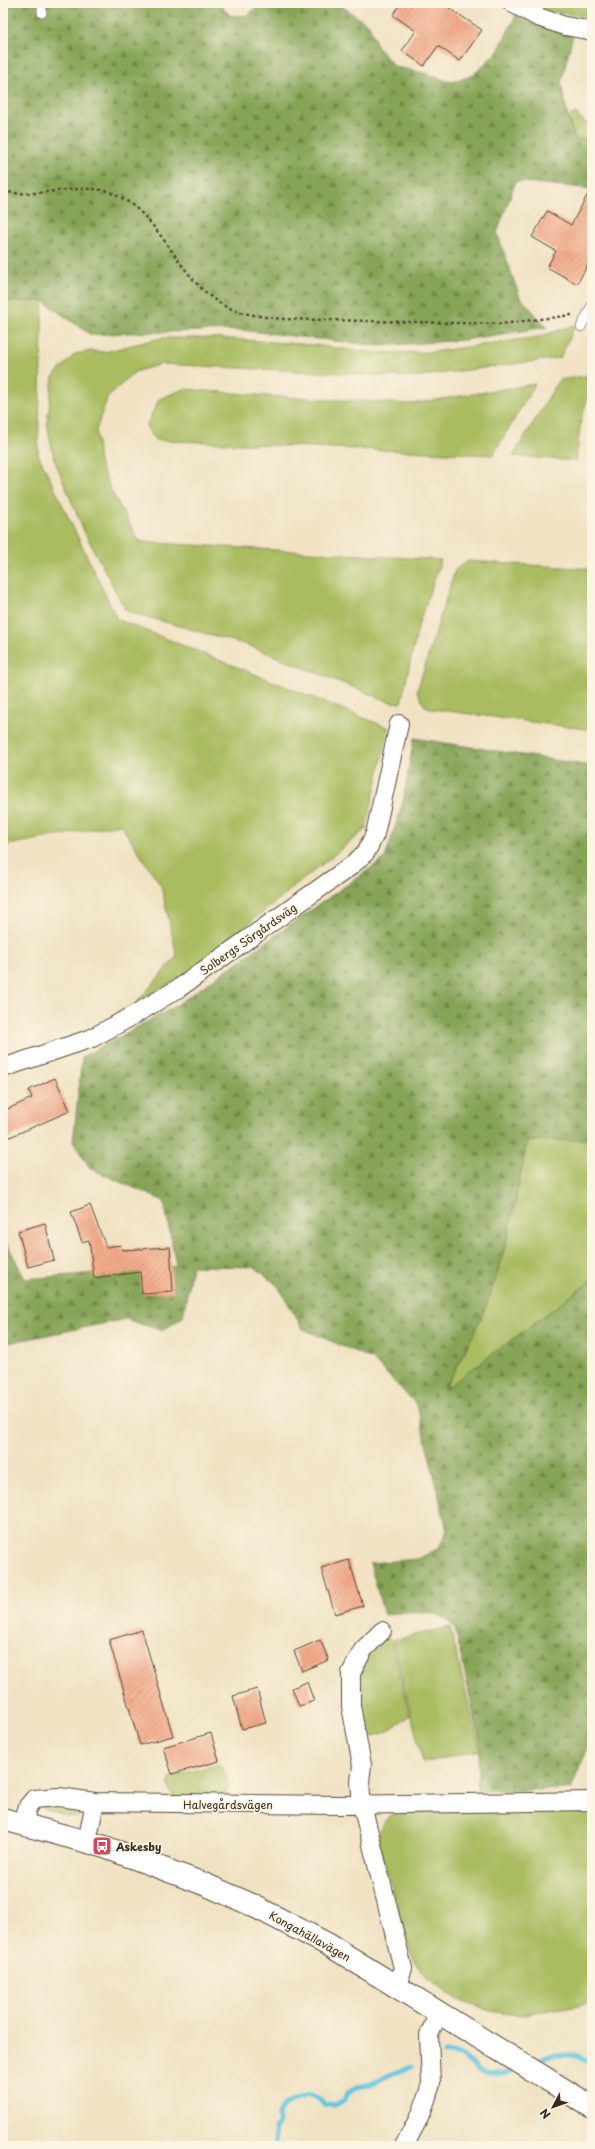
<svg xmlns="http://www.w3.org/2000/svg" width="595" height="2149" viewBox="0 0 595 2149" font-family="'Playpen Sans',sans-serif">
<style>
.green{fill:#a9bc60;stroke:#72733f}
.forest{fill:url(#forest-firs);stroke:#60673a}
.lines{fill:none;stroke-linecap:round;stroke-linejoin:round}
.stream{stroke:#61c5df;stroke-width:5}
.building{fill:url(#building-hatch)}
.service-casing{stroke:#564637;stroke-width:10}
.minor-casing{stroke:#564637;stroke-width:20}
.tertiary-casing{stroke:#564637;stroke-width:24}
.path{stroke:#564637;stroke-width:2.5;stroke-dasharray:3 3;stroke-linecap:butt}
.service{stroke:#fff;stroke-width:9}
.minor{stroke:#fff;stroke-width:18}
.tertiary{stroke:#fff;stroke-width:22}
.labels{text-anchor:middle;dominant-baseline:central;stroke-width:3.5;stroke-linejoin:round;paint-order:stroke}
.street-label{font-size:11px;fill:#3b2a1e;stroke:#fcf5e5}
.poi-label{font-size:11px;font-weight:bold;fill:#3b2a1e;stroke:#fcf5e5;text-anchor:start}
</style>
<defs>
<pattern id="forest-firs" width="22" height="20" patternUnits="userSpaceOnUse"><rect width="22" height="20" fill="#86a456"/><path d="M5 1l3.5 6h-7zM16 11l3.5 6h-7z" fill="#6f8647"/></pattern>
<pattern id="building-hatch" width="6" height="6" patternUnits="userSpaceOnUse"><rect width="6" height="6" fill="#f2ab8a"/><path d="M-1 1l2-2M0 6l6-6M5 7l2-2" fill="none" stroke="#d09377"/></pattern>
</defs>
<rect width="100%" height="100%" fill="#fcf5e5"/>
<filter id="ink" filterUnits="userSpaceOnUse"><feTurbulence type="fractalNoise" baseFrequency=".025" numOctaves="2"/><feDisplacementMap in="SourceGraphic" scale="8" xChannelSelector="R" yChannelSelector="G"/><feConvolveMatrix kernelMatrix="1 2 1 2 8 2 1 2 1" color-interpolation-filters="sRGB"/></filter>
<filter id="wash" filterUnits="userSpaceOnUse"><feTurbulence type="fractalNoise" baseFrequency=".012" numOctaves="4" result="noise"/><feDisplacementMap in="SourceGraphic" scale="16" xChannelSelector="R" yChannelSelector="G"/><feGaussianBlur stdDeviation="0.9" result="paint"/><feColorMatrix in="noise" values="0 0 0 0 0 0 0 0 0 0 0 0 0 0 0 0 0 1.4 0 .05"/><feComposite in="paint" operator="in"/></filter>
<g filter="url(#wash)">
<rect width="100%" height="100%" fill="#f0e2c3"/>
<path class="green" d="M532 3H592V17L547 11Z
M576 113 587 124 592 119V138L575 139 568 117Z
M3 301H43L38 454 117 619 389 728 366 829 186 974 137 1002 177 956 161 886 120 824 3 846Z
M575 325 560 358 413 377 161 364 135 372 108 396 96 430 99 463 115 498 139 541 143 542 441 560 419 623 401 703 390 702 247 645 126 611 84 531 54 459 47 423 53 377 75 354 90 351 104 352 161 338H217L314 345 373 353 432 352 538 337Z
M592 375V386L581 419 576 461 513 456 559 380Z
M535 384 493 455 155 440 146 426 159 399 184 389 269 396 410 404Z
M467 561 592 569V730L432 709 424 705 417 691 455 570Z
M592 1139V1280L444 1391C461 1359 477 1328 490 1295 509 1245 517 1193 527 1141Z
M450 1627 480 1750 423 1763 393 1640Z
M387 1637 391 1640 410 1716 387 1732 364 1739 357 1719 359 1669 368 1655Z
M219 1764C227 1771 232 1789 224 1798L176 1799C169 1792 167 1787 171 1777Z
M52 1805C62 1807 76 1808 80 1817L68 1816 42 1808Z
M592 1806V2003L519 2015 496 2012 456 1999 425 1976 414 1961 378 1842C378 1825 386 1817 400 1810Z"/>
<path class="forest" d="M3 3H218L231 16 249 15 258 3H337L369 25 378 48 395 67 420 72 451 82 472 76 498 51 516 15 573 35 561 83 568 117 575 139 592 138V189L516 181 497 233 520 297 547 327 464 340 379 346 241 330 124 333 91 335 43 301H3Z
M414 738 592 766V1139L527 1141C517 1193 508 1243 491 1293 479 1327 461 1358 444 1390L592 1280V1736L571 1789 477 1791 480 1743 455 1628C452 1626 449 1621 446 1619 428 1608 403 1612 384 1615L370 1563 418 1559 439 1548 447 1530 417 1405 372 1359 303 1329 278 1286 255 1267 192 1266 183 1317 162 1331 126 1319 3 1344V1236L25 1279 176 1266 164 1201 91 1169 73 1142 82 1057 174 1007 385 858 403 802Z"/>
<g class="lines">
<path class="stream" d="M444 2054C464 2051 466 2061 479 2070 486 2075 503 2075 510 2072
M540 2059C551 2056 564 2052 575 2055 582 2056 584 2062 592 2062
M276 2146 275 2128 279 2123 278 2115 284 2105 292 2100 307 2095H311L320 2099 325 2105H335L344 2100 348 2093 358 2087 369 2085 389 2075 411 2067"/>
</g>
<g id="blocks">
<path class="building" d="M401 3H442L482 30 460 61 438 46 424 66 402 51 416 31 393 15Z
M592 187V257L577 284 547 267 556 251 532 237 547 211 571 225Z
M55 1078 70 1111 3 1140V1111L32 1098 29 1090Z
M90 1205 106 1247 121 1245 122 1250 170 1247 173 1292 142 1294 140 1272 94 1278 89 1240 82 1242 71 1212Z
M45 1223 54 1260 28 1267 18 1231Z
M349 1560 363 1606 335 1614 321 1568Z
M142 1630 173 1736 140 1745 109 1640Z
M320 1640 329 1660 302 1671 294 1651Z
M307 1682 314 1701 299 1706 292 1688Z
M257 1689 266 1723 242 1729 233 1696Z
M211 1733 219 1761 172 1774 163 1747Z"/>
</g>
</g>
<g filter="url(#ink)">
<use href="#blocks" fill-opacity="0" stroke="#564637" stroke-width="1"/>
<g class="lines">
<defs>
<path id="service" d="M42 3V13
M581 327 592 305"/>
<path id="minor" d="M512 3 538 17 565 26 592 31
M3 1068 92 1038 134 1015 179 988 351 866 366 852 375 834 399 724
M382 1631 363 1650 351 1673V1706L362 1765 360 1782 362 1805 403 1968 397 1986
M95 1802 338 1805 592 1801
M23 1823 28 1806 34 1799 59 1797 95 1802 87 1842
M404 2146 422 2112 431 2084 429 2035 439 2012"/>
<path id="tertiary" d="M3 1819 102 1846 204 1884 250 1904 329 1945 592 2107"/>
</defs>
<use href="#service" class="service-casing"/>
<use href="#minor" class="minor-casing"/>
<use href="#tertiary" class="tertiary-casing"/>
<path class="path" d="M3 192C13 193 23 194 34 193 56 192 91 184 112 193 159 213 175 271 215 300 234 314 259 316 281 319L501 324 572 315"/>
<use href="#service" class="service"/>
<use href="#minor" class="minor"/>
<use href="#tertiary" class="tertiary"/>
</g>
</g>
<defs>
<symbol id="bus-square" viewBox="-11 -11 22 22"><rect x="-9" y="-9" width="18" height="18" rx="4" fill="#d1495b" stroke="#fcf5e5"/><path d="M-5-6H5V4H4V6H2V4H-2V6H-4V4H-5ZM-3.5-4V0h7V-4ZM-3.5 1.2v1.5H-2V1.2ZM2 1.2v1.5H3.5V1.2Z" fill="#fff"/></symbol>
</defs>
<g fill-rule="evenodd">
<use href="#bus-square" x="91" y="1835" width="22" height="22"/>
</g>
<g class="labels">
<g class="street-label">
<text transform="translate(248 939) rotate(-35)">Solbergs Sörgårdsväg</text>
<text x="228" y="1804">Halvegårdsvägen</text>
<text transform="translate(310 1936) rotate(29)">Kongahällavägen</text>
</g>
<g class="poi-label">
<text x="116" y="1846">Askesby</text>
</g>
</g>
<rect width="595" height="2149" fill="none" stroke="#fcf5e5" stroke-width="16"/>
<g transform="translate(553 2107) rotate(229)" stroke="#fcf5e5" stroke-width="3" paint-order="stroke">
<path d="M0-3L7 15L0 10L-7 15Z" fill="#3b2a1e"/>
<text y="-6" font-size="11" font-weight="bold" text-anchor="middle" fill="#3b2a1e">N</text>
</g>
</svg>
